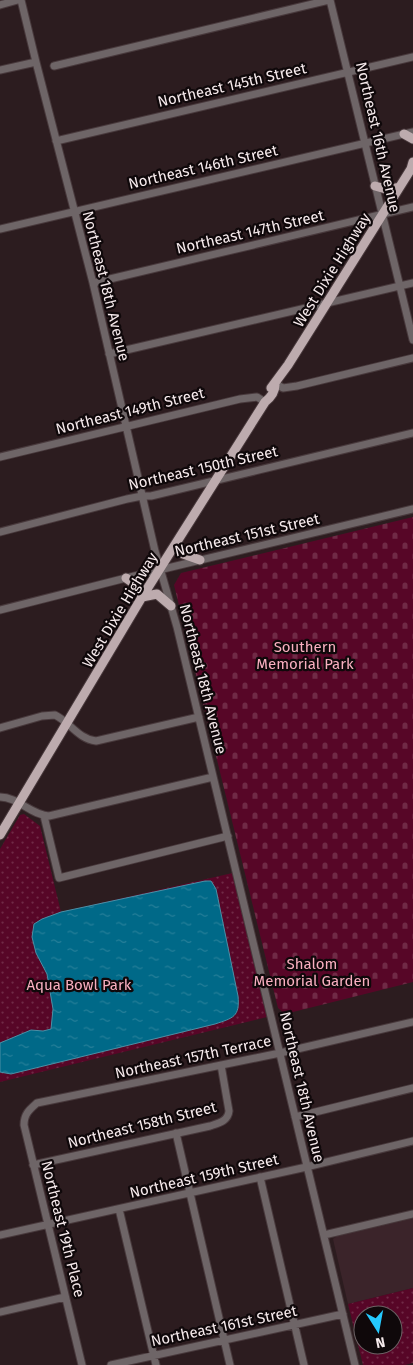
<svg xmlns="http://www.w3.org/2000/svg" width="413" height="1365" viewBox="0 0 413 1365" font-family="'Fira Sans',sans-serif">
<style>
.built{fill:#3b242a}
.cemetery{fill:url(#cemetery-stones)}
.park{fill:url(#park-dots);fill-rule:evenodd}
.water{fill:url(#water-ripples);stroke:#4a90a6}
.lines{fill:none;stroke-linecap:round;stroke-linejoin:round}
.minor-casing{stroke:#48393c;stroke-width:9}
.major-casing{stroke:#48393c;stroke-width:11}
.minor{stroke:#6e6567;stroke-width:7}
.major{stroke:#bdabae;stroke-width:9}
.labels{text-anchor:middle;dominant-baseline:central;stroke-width:4.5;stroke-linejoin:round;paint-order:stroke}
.street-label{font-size:15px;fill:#f6eaec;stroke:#0f080a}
.park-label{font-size:15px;fill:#f9afc0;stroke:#0f080a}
</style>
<defs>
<pattern id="cemetery-stones" width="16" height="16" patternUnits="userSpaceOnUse" patternTransform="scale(1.25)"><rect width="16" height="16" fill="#570627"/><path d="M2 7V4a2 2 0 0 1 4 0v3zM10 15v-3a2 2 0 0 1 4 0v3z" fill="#702a46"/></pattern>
<pattern id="park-dots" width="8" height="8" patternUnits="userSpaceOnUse" patternTransform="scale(1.25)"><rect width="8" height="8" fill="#570627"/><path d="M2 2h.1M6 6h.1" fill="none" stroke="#702a46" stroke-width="1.8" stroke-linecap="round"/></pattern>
<pattern id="water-ripples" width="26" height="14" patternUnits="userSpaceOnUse" patternTransform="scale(1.25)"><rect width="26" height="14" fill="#006988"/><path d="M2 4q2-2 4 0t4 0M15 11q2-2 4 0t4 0" fill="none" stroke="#267f99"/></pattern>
</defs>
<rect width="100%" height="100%" fill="#2c1c1f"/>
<path class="built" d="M413 1216V1288L348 1304 333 1239 337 1236Z"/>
<path class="cemetery" d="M413 517V982L285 1014 278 1008 174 585 181 573Z"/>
<path class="park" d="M24 814 40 826 61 912 237 872 271 1016 0 1082V849L20 815Z
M413 1288V1363L405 1365H363L348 1304ZM363 1315H393V1345H363Z"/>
<path class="water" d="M205 881H211L216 889 238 996C240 1017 233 1018 215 1024L11 1074 0 1072V1043L31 1030 43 1031 51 1029 53 1009 47 974 36 953 32 937 34 924 42 919 61 912Z"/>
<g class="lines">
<defs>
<path id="minor" d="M21 0 36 62 93 283 155 551 177 627 355 1365
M330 0 413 340
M0 5 18 0
M54 66 329 0
M0 70 36 62
M56 141 413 57
M0 229 413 132
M93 283 413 207
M109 354 413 283
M276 384 283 388 297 386 413 358
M0 457 240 399 257 397 265 402
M0 532 127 499 142 496H151L413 433
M0 610 126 578 413 509
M0 728 42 716 55 715C70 722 78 739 96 741L199 717
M0 797C18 797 31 815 49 816L213 777
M44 816 59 878 228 836
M295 1117 413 1088
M176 1133 230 1365
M33 1165 210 1126C219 1123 228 1121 229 1111L221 1065
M260 1177 304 1365
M119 1209 156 1365
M0 1235 302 1168 413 1141
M324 1235 413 1214
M0 1312 65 1297
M82 1365 24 1125C24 1114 29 1110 37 1103L280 1053 413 1022
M111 1365 343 1314"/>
<path id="major" d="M404 134 413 139
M375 186 389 190 399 187
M271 388 288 365 411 169 413 162
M177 542 183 554 200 560
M126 578 136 585 142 597
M142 597 157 594 171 606
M0 835 142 597 265 402C270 398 275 392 275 385"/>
</defs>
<use href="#minor" class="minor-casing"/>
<use href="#major" class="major-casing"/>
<use href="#minor" class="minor"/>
<use href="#major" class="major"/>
</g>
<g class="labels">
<g class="street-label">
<text transform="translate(232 85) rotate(-13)">Northeast 145th Street</text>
<text transform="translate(378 137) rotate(77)">Northeast 16th Avenue</text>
<text transform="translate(203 167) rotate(-13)">Northeast 146th Street</text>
<text transform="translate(250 232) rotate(-13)">Northeast 147th Street</text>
<text transform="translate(332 270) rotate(-58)">West Dixie Highway</text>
<text transform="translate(106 286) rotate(76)">Northeast 18th Avenue</text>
<text transform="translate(130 411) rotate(-14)">Northeast 149th Street</text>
<text transform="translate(203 468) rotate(-13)">Northeast 150th Street</text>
<text transform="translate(247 535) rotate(-13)">Northeast 151st Street</text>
<text transform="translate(120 610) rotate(-59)">West Dixie Highway</text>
<text transform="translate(203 679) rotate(76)">Northeast 18th Avenue</text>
<text transform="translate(193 1057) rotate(-12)">Northeast 157th Terrace</text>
<text transform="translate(302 1087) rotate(77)">Northeast 18th Avenue</text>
<text transform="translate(142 1125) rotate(-14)">Northeast 158th Street</text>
<text transform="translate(204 1176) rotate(-13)">Northeast 159th Street</text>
<text transform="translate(63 1229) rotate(76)">Northeast 19th Place</text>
<text transform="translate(224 1326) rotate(-12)">Northeast 161st Street</text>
</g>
<g class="park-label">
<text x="305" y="647">Southern<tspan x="305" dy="17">Memorial Park</tspan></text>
<text x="312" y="964">Shalom<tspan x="312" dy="17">Memorial Garden</tspan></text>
<text x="79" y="985">Aqua Bowl Park</text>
</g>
</g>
<g transform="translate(378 1330) rotate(169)"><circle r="24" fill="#0f080a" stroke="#6b6264"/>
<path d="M0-4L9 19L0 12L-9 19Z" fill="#25c9fe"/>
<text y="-8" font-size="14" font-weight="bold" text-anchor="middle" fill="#f6eaec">N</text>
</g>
</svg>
